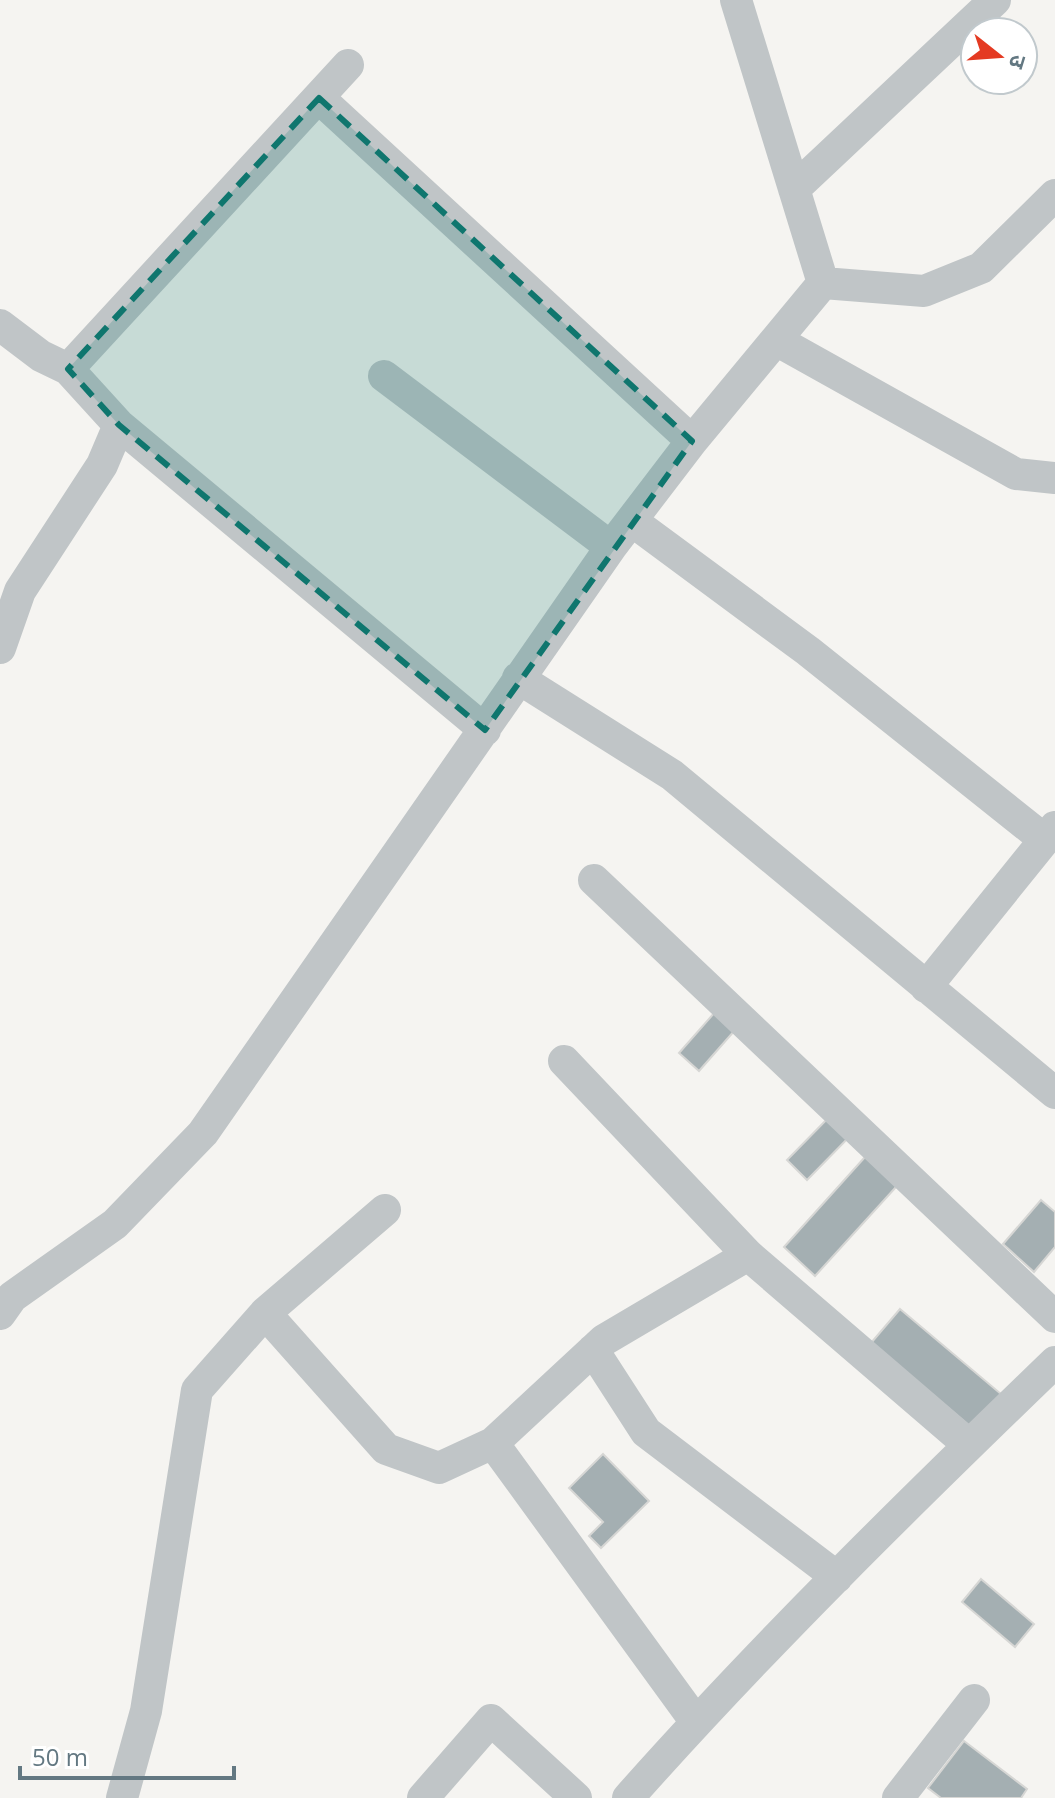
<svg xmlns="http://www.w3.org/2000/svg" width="1055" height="1798" viewBox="0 0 1055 1798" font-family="'Open Sans','Noto Sans Devanagari',sans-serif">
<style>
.building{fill:#a4afb2;stroke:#d6d6d4;stroke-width:2}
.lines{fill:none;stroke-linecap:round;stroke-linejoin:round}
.minor{stroke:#c0c5c7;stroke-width:32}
.marked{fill:#0f766e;fill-opacity:0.2;stroke:#0f766e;stroke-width:6;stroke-dasharray:16 10;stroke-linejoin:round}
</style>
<rect width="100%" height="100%" fill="#f5f4f1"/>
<path class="building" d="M723 1003 743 1021 699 1071 679 1053Z
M835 1111 855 1131 807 1180 787 1160Z
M874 1147 906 1176 815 1276 784 1247Z
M1041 1200 1055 1212V1247L1034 1272 1003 1244Z
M900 1309 1001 1394 972 1428 871 1343Z
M603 1454 649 1501 601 1548 589 1536 603 1522 569 1488Z
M981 1579 1034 1624 1015 1647 962 1602Z
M964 1741 1027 1789 1021 1798H941L928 1788Z"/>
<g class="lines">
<path class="minor" d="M736 0 823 283
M319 98 692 441
M794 189 995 0
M0 325 41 356 68 369 119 425 485 730
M776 340 1016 474 1055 478
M68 369 348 65
M384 376 611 547
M632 521 808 651 1045 840
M0 648 20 591 102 465 119 425
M518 678 672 775 1055 1093
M594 880 1055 1317
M926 987 1055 827
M564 1061 748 1255 969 1445
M265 1313 385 1210
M0 1314 12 1297 115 1224 203 1133 611 547 692 441 823 283 924 291 981 268 1055 195
M593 1350 646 1432 837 1577
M493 1443 696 1722
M122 1798 146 1711 197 1390 265 1313 386 1449 439 1468 493 1443 604 1340 748 1255
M423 1798 491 1720 576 1798
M628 1798C763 1646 909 1503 1055 1362
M898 1798 974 1700"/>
</g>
<path class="marked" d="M319 98 692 441 485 730 119 425 68 369Z"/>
<g transform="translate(999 56) rotate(107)"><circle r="38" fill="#ffffff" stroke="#c1c9cd" stroke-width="2"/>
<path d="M0-6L14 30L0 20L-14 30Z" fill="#e43a22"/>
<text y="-12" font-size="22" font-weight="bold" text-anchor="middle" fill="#637882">उ</text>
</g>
<path d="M20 1766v12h214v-12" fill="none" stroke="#637882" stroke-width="4"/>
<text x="32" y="1766" font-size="24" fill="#637882" stroke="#ffffff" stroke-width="6" paint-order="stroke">50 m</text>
</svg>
